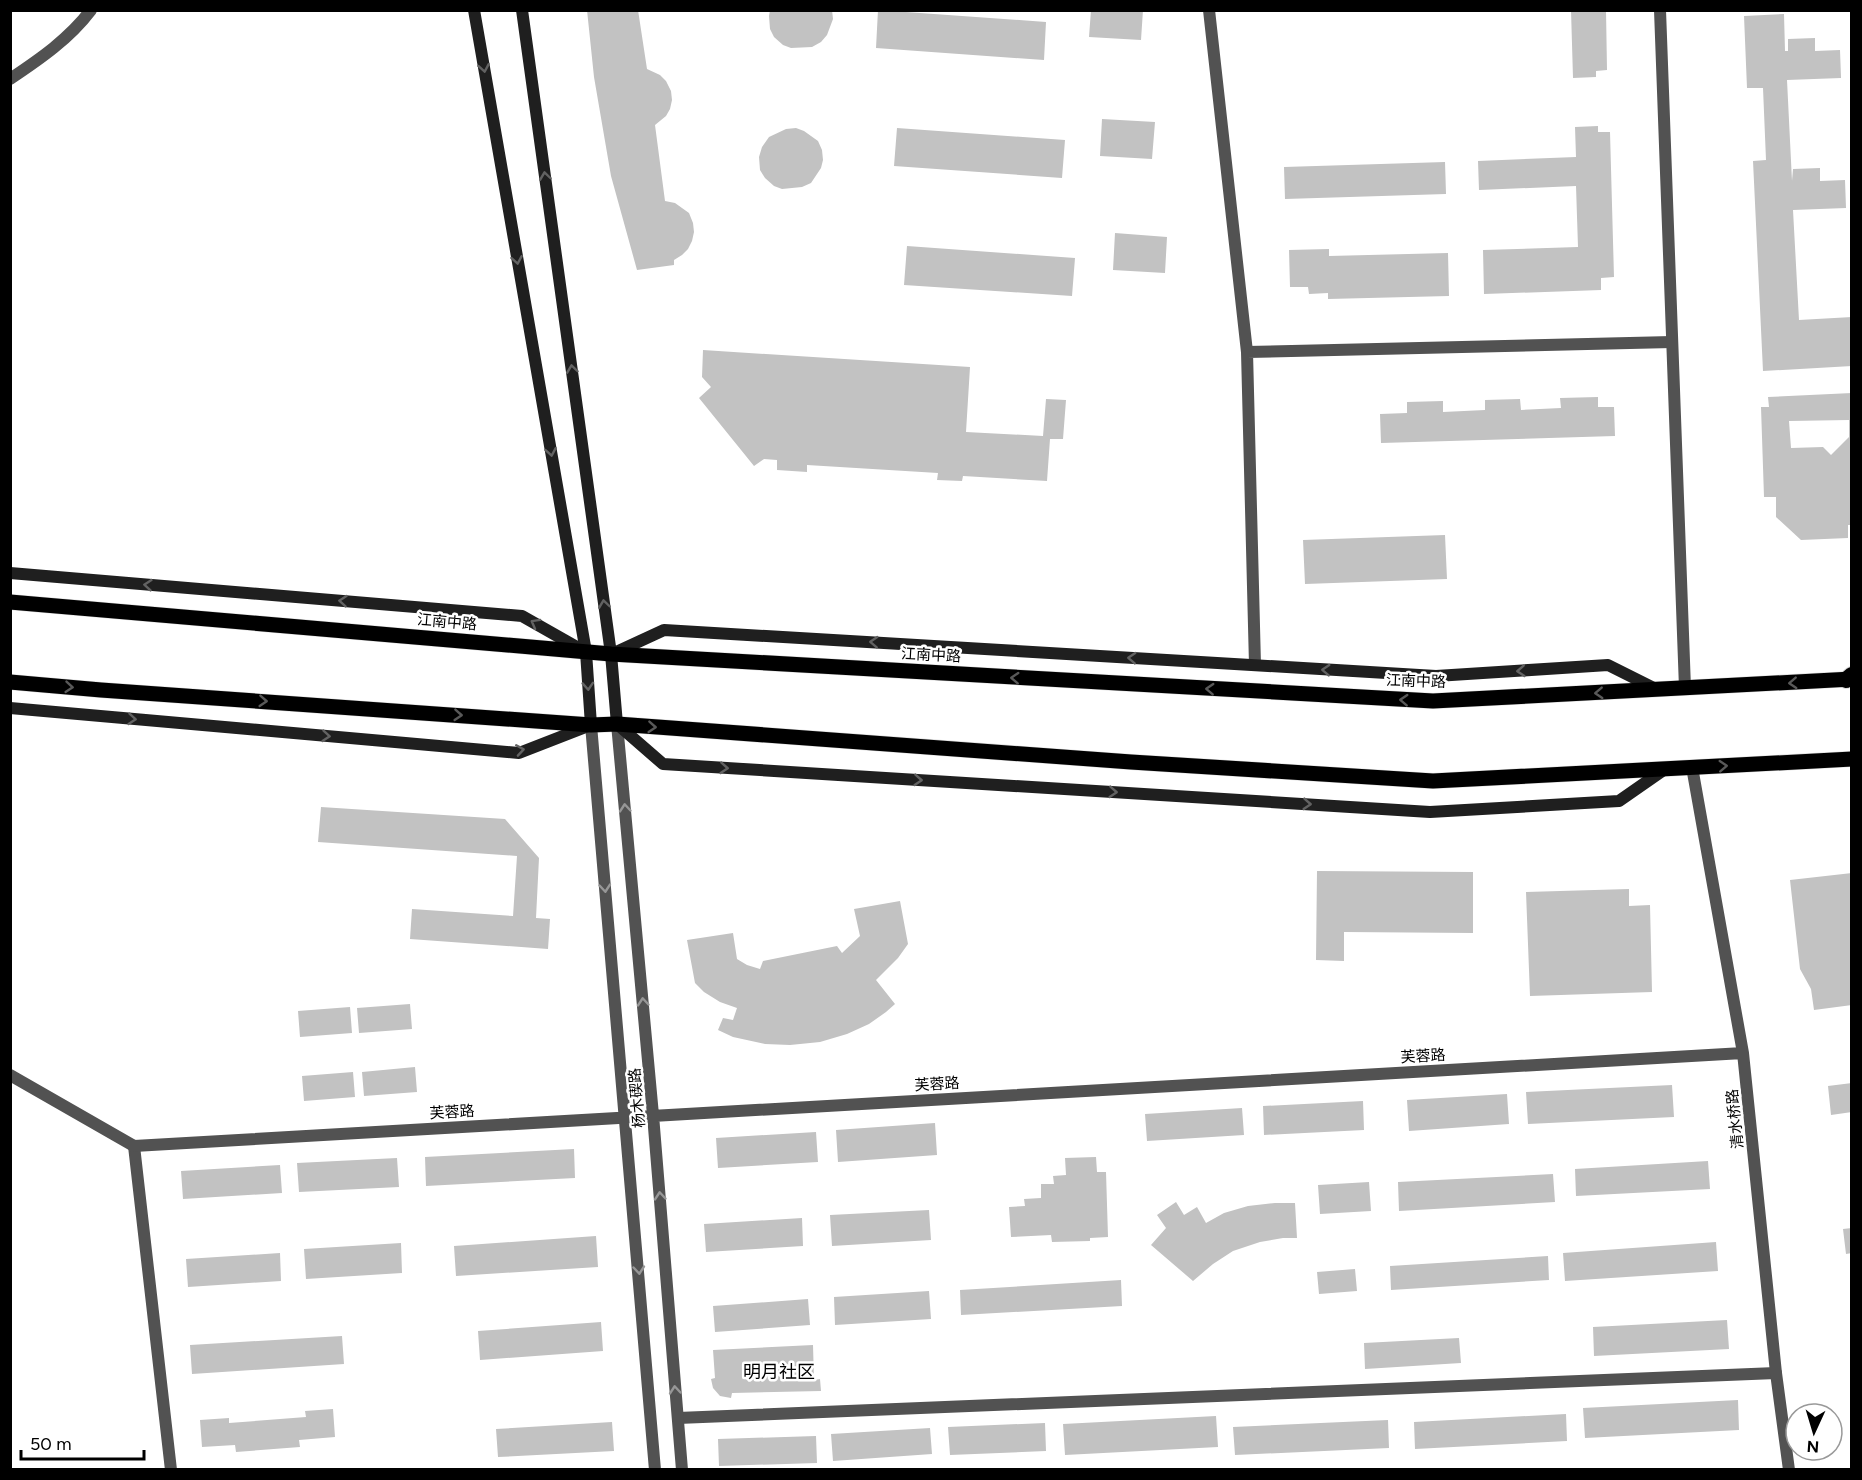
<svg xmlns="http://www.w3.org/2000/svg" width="1862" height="1480" viewBox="0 0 1862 1480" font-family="Figtree,'Noto Sans SC',sans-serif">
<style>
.building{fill:#c2c2c2;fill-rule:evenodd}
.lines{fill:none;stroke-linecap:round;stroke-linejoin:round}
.primary-casing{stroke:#dbdbdb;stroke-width:16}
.trunk-casing{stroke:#dbdbdb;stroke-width:18}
.minor{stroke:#525252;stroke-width:12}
.tertiary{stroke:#525252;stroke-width:12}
.secondary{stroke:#1f1f1f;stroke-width:12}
.primary{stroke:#000;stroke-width:15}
.trunk{stroke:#000;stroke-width:16}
.oneway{stroke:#626262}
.oneway2{stroke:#595959}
.oneway3{stroke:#979797}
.labels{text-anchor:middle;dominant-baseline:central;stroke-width:5;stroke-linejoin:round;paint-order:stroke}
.street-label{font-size:15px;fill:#000;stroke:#fff}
.quarter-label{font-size:18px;fill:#000;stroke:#fff}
</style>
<rect width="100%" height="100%" fill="#fff"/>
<path class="building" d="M587 10H638L647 69 660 75 666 81 671 91 672 100 670 109 666 116 655 125 665 201 675 203 689 213 693 223 694 232 692 241 688 249 682 255 674 260V265L637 270 611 176 594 77Z
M770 10H832L833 19 827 35 821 42 812 47 791 48 783 45 774 37 770 29 769 16Z
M878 10 1046 22 1044 60 876 48Z
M1091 10H1143L1141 40 1089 37Z
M1571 10H1606L1607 70 1596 71V77L1573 78Z
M1784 14 1785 51H1788V39L1815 38V51L1840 50 1841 78 1787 80 1792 181 1793 169 1820 168V181L1845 180 1846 208 1793 210 1799 320 1852 317V366L1763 371 1753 161 1766 160 1763 88H1747L1744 16Z
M1102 119 1155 122 1152 159 1100 156Z
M1598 126V132H1610L1614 277 1601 278V290L1484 294 1483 250 1578 247 1576 186 1479 190 1478 161 1576 157 1575 127Z
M796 128 804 131 818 141 822 150 823 160 821 168 811 183 802 187 782 189 774 186 765 178 760 170 759 157 762 147 769 137 786 129Z
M897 128 1065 140 1062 178 894 166Z
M1445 162 1446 194 1285 199 1284 167Z
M1115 233 1167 237 1165 273 1113 270Z
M907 246 1075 258 1072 296 904 285Z
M1329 249V256L1448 253 1449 296 1328 299V293L1309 294 1308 287H1290L1289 250Z
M703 350 970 367 966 432 1043 436 1046 399 1066 400 1063 439H1050L1047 481 963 476 962 481 937 480 938 473 807 465V472L777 470V460L764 459 754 466 699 398 711 387 702 377Z
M1852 393V525H1848V538L1801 540 1776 517V497H1764L1761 407H1769L1768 397ZM1849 420V437L1831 455 1823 447 1791 448 1789 421Z
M1598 397V407H1614L1615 436 1381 443 1380 414 1407 413V402L1443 401V412L1485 410V400L1520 399 1521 410 1561 408 1560 398Z
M1445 535 1447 579 1305 584 1303 540Z
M321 807 505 819 539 858 536 918 550 919 548 949 410 939 412 909 513 916 517 856 318 842Z
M1317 871 1473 872V933L1344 932V961L1316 960Z
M1852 873V1005L1814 1010 1811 989 1800 969 1790 880Z
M1629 889V906L1650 905 1652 992 1530 996 1526 892Z
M900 901 908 944 898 958 876 980 895 1004 886 1012 869 1024 847 1034 820 1042 790 1045 765 1044 733 1037 718 1030 723 1018 733 1020 737 1008 720 1002 704 992 695 983 687 940 733 933 737 959 747 965 760 969 763 961 837 946 842 953 860 936 854 909Z
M410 1004 412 1029 359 1033 357 1008Z
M350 1007 352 1033 300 1037 298 1011Z
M415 1067 417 1092 364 1096 362 1072Z
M353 1072 355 1097 304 1101 302 1076Z
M1852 1083V1112L1831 1115 1828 1086Z
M1672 1085 1674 1117 1528 1124 1526 1092Z
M1507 1094 1509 1124 1409 1131 1407 1100Z
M1363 1101 1364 1130 1264 1135 1263 1106Z
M1242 1108 1244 1135 1147 1141 1145 1114Z
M935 1123 937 1155 838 1162 836 1130Z
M816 1132 818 1162 718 1168 716 1138Z
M574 1149 575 1178 426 1186 425 1157Z
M1096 1157 1097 1172H1106L1108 1237 1090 1238V1241L1052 1242 1051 1235 1011 1237 1009 1207 1025 1206 1024 1199 1041 1198V1184H1054L1053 1176 1066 1175 1065 1158Z
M397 1158 399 1187 299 1192 297 1163Z
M1708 1161 1710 1189 1576 1196 1575 1169Z
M280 1165 282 1193 183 1199 181 1171Z
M1553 1174 1555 1202 1399 1211 1398 1182Z
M1369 1182 1371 1211 1320 1214 1318 1185Z
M1176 1202 1184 1215 1197 1207 1206 1223 1224 1213 1248 1206 1275 1203H1295L1297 1238H1283L1260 1242 1233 1251 1213 1264 1193 1281 1151 1245 1166 1228 1157 1215Z
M929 1210 931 1240 832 1246 830 1215Z
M802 1218 803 1246 706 1252 704 1224Z
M1852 1228V1253L1846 1254 1843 1229Z
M596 1236 598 1267 456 1276 454 1246Z
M1716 1242 1718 1271 1565 1281 1563 1253Z
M401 1243 402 1273 306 1279 304 1249Z
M280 1253 281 1281 188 1287 186 1259Z
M1548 1256 1549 1280 1391 1290 1390 1266Z
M1355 1269 1357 1291 1319 1294 1317 1272Z
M1121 1280 1122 1306 961 1315 960 1290Z
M929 1291 931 1319 835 1325 834 1297Z
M808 1299 810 1325 715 1332 713 1306Z
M1727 1320 1729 1349 1594 1356 1593 1327Z
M601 1322 603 1351 480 1360 478 1331Z
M342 1336 344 1364 192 1374 190 1345Z
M1459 1338 1461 1363 1365 1369 1364 1343Z
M813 1345 814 1380 820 1379 821 1391 732 1393 731 1398 720 1396 713 1388 711 1379 715 1378 713 1350Z
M1738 1400 1739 1430 1585 1438 1583 1408Z
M333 1409 335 1437 299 1440 300 1447 236 1452 235 1445 202 1447 200 1420 229 1418V1423L306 1417 305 1411Z
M1566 1414 1567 1441 1415 1449 1414 1422Z
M1216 1416 1218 1447 1065 1455 1063 1424Z
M1388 1420 1389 1448 1235 1455 1233 1427Z
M612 1422 614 1451 498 1457 496 1429Z
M1045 1423 1046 1451 950 1455 948 1427Z
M930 1428 932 1454 833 1461 831 1434Z
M816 1436 817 1463 719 1466 718 1439Z"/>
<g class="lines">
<defs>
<path id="primary" d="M10 602 611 654 1433 701 1852 679
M10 682 101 690 591 725 617 724 1131 762 1433 781 1852 759"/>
<path id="trunk" d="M1846 680 1852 675"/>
</defs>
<use href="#primary" class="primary-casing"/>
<use href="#trunk" class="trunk-casing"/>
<path class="minor" d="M1209 10 1247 352 1255 665
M10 79C40 59 69 39 91 10
M1247 352 1672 342
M134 1146 171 1470
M678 1418 1776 1373"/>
<path class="tertiary" d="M1660 10 1685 688
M617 724 653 1115 682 1470
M591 725 655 1470
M1692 767 1743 1053 1776 1373 1789 1470
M10 1075 134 1146 1743 1053"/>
<path class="secondary" d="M522 10 611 654 617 724 663 764 1430 812 1619 801 1665 769
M10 573 522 616 582 650
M612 654 664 630 1436 676 1608 665 1656 689
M10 708 519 753 591 725 586 652 474 10"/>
<use href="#primary" class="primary"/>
<use href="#trunk" class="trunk"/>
</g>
<defs><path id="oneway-chevron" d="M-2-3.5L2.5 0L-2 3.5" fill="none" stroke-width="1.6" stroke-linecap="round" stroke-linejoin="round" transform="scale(1.5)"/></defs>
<g class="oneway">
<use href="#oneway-chevron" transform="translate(484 68) rotate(80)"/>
<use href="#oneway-chevron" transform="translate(545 176) rotate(-98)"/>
<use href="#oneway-chevron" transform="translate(517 260) rotate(80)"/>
<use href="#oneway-chevron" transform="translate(572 369) rotate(-98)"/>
<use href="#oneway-chevron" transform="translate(551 452) rotate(80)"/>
<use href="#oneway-chevron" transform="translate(148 585) rotate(-175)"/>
<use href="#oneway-chevron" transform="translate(343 601) rotate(-175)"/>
<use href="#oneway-chevron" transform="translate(604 604) rotate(-98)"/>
<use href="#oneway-chevron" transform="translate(535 623) rotate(-151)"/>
<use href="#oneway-chevron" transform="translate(874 642) rotate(-177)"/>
<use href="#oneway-chevron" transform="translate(1132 658) rotate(-177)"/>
<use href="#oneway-chevron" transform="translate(1326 670) rotate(-177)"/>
<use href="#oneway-chevron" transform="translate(1521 671) rotate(176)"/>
<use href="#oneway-chevron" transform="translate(588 686) rotate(86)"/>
<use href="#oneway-chevron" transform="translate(132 719) rotate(5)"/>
<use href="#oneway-chevron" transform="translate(326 736) rotate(5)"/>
<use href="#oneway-chevron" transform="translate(520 750) rotate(-9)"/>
<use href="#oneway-chevron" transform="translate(724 768) rotate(4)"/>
<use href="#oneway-chevron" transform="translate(918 780) rotate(4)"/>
<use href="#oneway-chevron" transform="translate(1113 792) rotate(4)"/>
<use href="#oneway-chevron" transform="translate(1307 804) rotate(4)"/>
</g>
<g class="oneway2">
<use href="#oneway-chevron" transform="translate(1015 678) rotate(-177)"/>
<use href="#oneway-chevron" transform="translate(1793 683) rotate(177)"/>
<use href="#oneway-chevron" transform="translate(69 687) rotate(5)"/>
<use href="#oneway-chevron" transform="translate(1210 689) rotate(-177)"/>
<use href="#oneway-chevron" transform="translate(1599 693) rotate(177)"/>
<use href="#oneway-chevron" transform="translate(1404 700) rotate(-177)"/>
<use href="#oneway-chevron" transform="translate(263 701) rotate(4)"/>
<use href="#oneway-chevron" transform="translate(458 715) rotate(4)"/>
<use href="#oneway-chevron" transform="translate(652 727) rotate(4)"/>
<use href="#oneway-chevron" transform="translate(1723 766) rotate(-3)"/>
</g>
<g class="oneway3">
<use href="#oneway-chevron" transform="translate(625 808) rotate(-95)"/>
<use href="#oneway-chevron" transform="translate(605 888) rotate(85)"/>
<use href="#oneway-chevron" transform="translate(643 1002) rotate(-95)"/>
<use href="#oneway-chevron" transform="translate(660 1196) rotate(-95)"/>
<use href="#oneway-chevron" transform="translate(639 1270) rotate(85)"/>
<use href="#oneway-chevron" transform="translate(675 1390) rotate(-95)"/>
</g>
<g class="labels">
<g class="street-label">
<text transform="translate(447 622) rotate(5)">江南中路</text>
<text transform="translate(931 655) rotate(3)">江南中路</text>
<text transform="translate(1416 681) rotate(2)">江南中路</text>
<text transform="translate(1423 1056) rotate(-3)">芙蓉路</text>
<text transform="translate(937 1084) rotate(-3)">芙蓉路</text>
<text transform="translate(637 1098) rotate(-95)">杨木碶路</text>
<text transform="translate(452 1112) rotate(-3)">芙蓉路</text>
<text transform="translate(1735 1119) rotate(-96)">清水桥路</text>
</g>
<g class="quarter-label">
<text x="779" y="1372">明月社区</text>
</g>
</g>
<rect width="1862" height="1480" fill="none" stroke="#000000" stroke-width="24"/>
<g transform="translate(1814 1432) rotate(184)"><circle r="28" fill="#ffffff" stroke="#999999" stroke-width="1.5"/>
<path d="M0-4.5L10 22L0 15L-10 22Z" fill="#000000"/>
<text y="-9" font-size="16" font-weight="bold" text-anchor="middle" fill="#000000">N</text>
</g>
<path d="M21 1450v9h123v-9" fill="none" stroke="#000000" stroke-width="3"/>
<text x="30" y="1450" font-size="18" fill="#000000" stroke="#ffffff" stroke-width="4.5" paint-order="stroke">50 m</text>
</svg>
